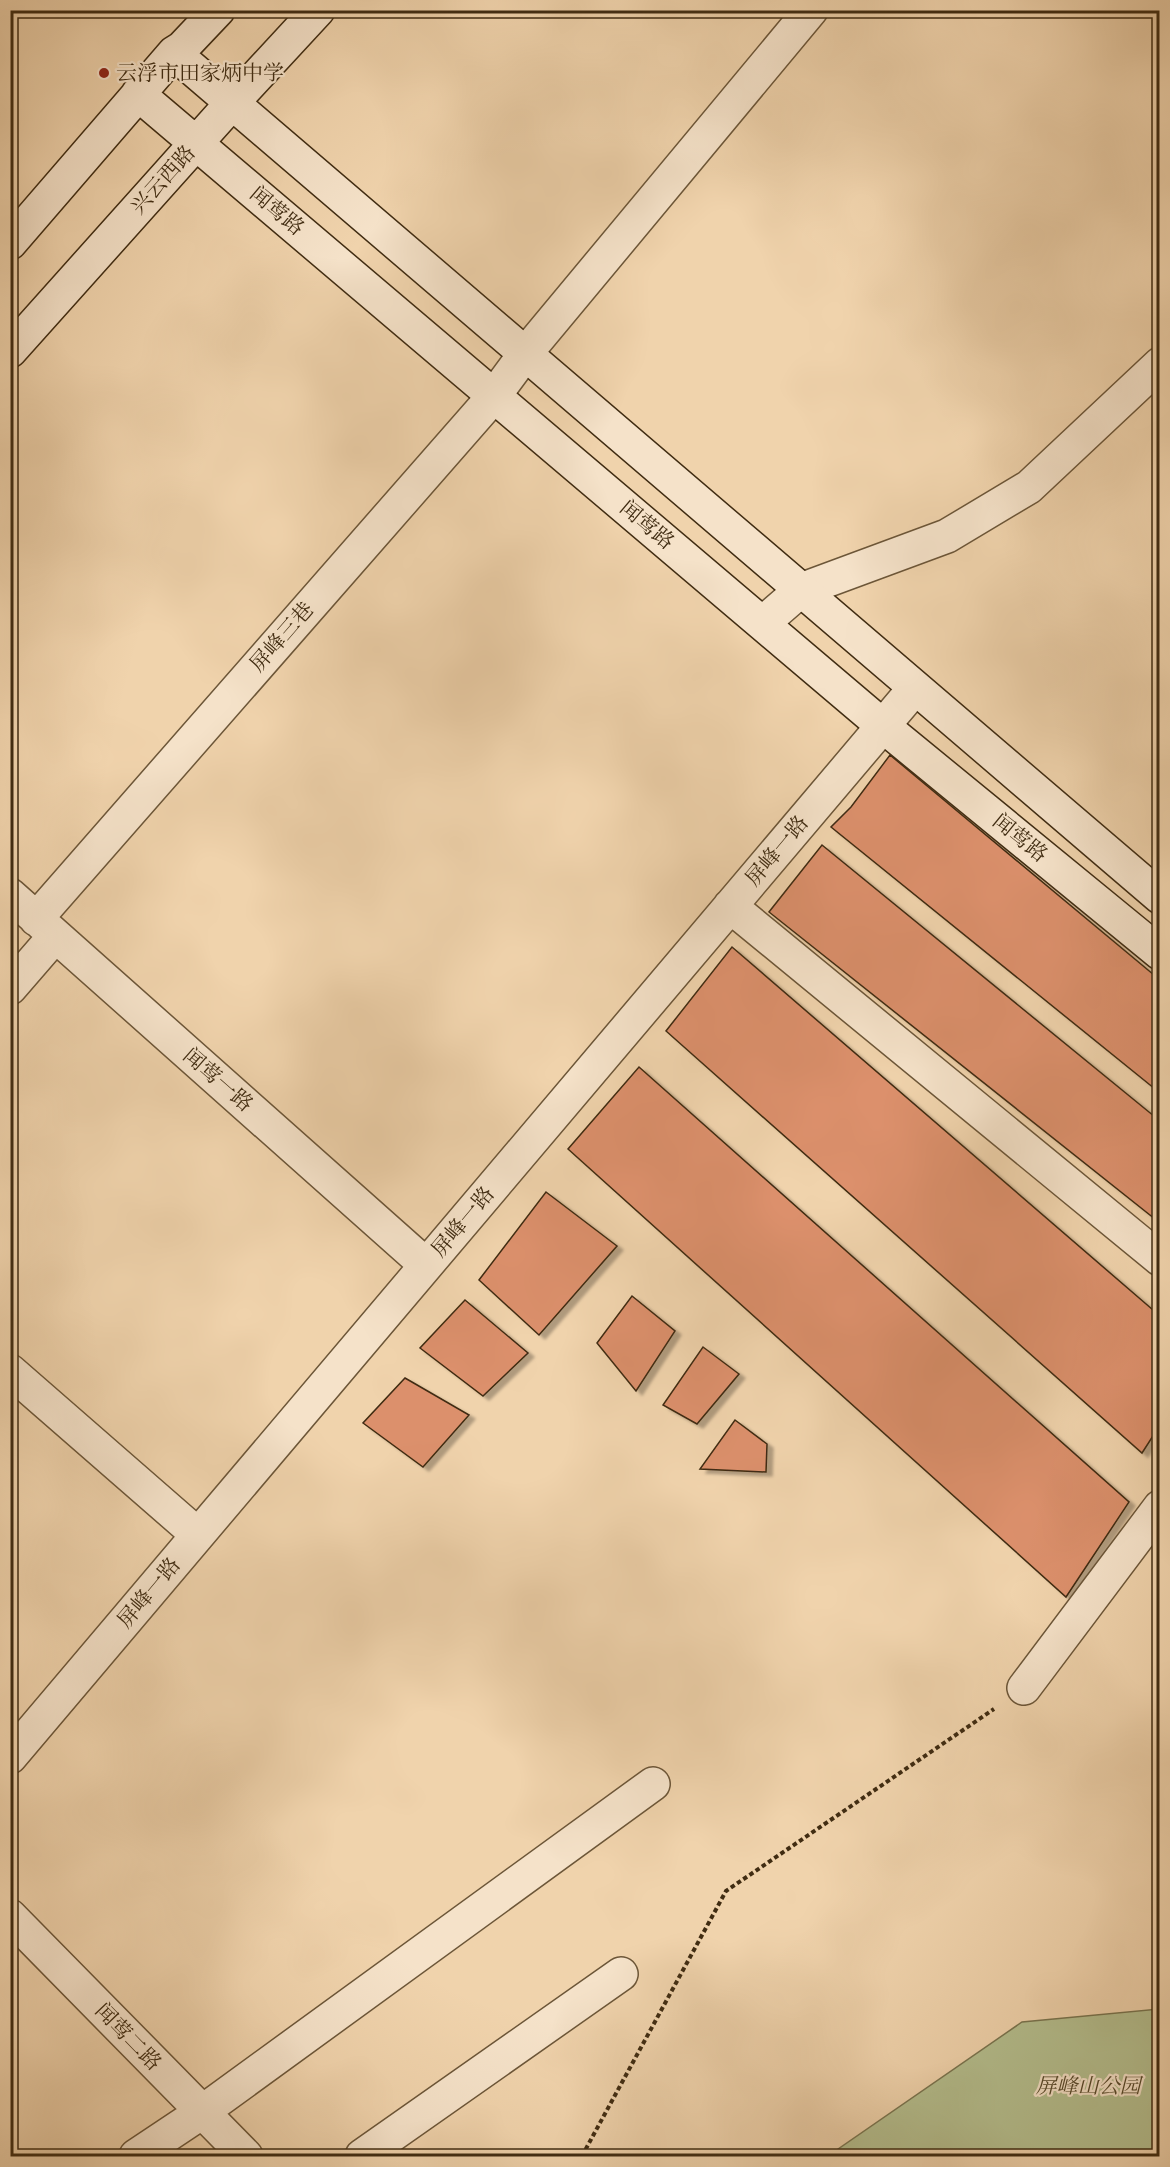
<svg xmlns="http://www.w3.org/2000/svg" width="1170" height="2167" viewBox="0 0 1170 2167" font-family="'IM FELL Double Pica','Noto Serif SC',serif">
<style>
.green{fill:#b4be8e;stroke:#7a7550;stroke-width:1.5}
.building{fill:#dc906c;stroke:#402c12;stroke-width:1.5;filter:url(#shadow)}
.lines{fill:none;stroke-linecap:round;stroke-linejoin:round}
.minor-casing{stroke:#6c5638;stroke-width:36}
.secondary-casing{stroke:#402c12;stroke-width:36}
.path{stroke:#402c12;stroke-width:4;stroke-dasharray:4.5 3;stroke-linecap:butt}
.minor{stroke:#f5e2c9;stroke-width:33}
.secondary{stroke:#f5e2c9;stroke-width:33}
.poi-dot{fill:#8f2418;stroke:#f5e2c9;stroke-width:2}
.labels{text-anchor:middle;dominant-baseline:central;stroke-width:4.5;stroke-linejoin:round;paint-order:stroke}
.poi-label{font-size:21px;fill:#402c12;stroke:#f5e2c9;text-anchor:start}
.street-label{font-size:21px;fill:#402c12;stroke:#f5e2c9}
.park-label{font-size:21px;font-style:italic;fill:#57492b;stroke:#f5e2c9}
</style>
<defs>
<filter id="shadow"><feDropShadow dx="6" dy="4" stdDeviation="1.5" flood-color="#0004"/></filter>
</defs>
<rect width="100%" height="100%" fill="#f0d3ac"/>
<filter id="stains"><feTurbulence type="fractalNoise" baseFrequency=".00333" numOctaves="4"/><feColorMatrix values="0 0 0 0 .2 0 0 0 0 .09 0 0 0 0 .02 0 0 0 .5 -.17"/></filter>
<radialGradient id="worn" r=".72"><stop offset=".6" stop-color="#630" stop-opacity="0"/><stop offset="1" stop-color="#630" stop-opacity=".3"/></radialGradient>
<path class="green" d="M1159 2009V2156H828L1022 2022Z"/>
<path class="building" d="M890 755 1160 980V1093L831 827 851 807Z
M822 845 1160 1121V1223L769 912Z
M732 947 1160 1316V1425L1142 1453 666 1031Z
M639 1067 1129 1502 1066 1597 568 1149Z
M546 1192 617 1246 539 1335 479 1280Z
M632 1296 675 1331 636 1391 597 1343Z
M465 1300 528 1353 483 1396 420 1348Z
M703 1347 739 1374 697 1424 663 1405Z
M405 1378 469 1415 423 1467 363 1423Z
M735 1420 767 1444 766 1472 700 1469Z"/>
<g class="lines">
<defs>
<path id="minor" d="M763 623 801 590 947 536 1029 487 1160 364
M10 895 426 1265
M730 906 1160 1259
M36 919 494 396 525 354 811 10
M10 988 55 936
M10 1371 198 1535
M1024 1688 1160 1507
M10 1757 915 688
M10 1916 246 2156
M136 2156 202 2112 653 1784
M362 2156 621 1974"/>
<path id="secondary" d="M174 53 1160 897
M138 94 883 726 1160 953
M10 243 174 53 182 48 218 10
M10 351 232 103 318 10"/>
</defs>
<use href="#minor" class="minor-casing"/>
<use href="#secondary" class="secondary-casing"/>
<path class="path" d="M582 2156 726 1891 994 1709"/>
<use href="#minor" class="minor"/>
<use href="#secondary" class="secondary"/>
</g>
<circle class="poi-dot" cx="104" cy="73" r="6"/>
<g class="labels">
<g class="poi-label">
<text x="116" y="73">云浮市田家炳中学</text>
</g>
<g class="street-label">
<text transform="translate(163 180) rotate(-48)">兴云西路</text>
<text transform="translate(277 211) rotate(40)">闻莺路</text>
<text transform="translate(647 525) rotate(40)">闻莺路</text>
<text transform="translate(282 637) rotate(-49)">屏峰三巷</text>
<text transform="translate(1020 838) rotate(39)">闻莺路</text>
<text transform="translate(777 851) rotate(-50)">屏峰一路</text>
<text transform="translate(218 1080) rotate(41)">闻莺一路</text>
<text transform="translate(463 1222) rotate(-50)">屏峰一路</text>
<text transform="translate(149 1593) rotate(-50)">屏峰一路</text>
<text transform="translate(128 2037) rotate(46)">闻莺二路</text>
</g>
<g class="park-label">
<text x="1088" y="2086">屏峰山公园</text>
</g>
</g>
<rect width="1170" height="2167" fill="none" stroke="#f0d3ac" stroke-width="36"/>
<rect x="12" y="12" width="1146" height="2143" fill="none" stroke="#402c12" stroke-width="3"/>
<rect x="18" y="18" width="1134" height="2131" fill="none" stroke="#402c12" stroke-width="1.5"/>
<rect width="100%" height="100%" filter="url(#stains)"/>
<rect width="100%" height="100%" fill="url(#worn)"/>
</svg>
